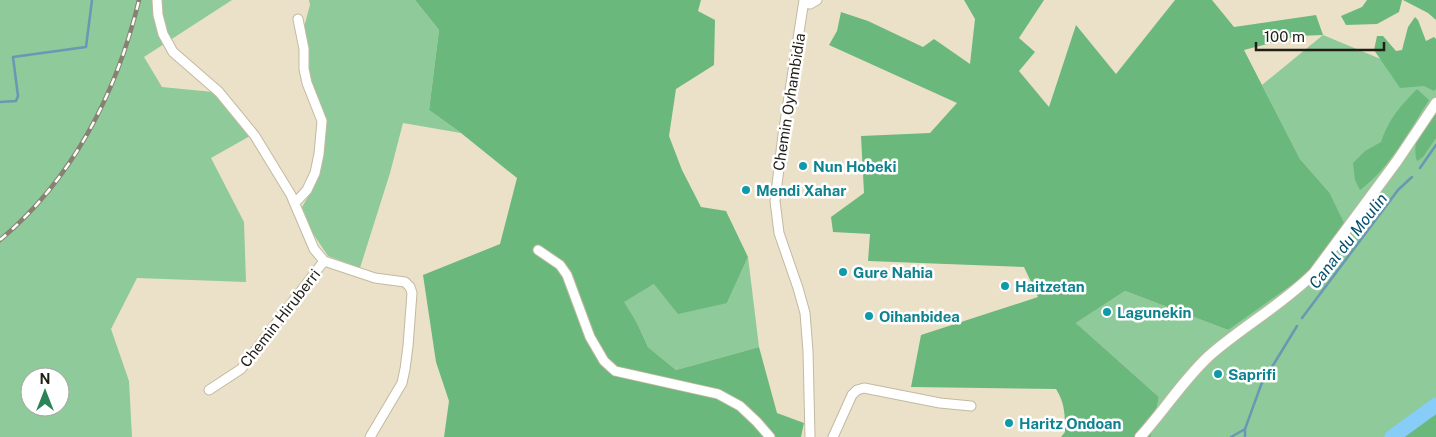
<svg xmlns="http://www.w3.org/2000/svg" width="1436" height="437" viewBox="0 0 1436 437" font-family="'Public Sans',sans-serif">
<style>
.green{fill:#8eca9a;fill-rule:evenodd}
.forest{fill:#6bb87d}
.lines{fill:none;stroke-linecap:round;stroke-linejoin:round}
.stream{stroke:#6898b3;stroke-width:2.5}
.river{stroke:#87cdf7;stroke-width:15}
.minor-casing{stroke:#c2b9a2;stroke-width:11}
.tertiary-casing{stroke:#c2b9a2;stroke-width:12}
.minor{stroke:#fff;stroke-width:9}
.tertiary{stroke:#fff;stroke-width:10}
.rail-casing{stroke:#888171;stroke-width:4.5}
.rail{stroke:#fff;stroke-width:2.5;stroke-dasharray:8;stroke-linecap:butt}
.culture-dot{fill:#0f9aa8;stroke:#fff;stroke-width:2}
.labels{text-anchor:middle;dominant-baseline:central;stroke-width:5;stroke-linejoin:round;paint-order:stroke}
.street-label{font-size:15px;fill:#211e15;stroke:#fff}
.culture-label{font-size:15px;font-weight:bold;fill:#0d838f;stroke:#fff;text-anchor:start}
.water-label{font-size:16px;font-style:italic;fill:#004e70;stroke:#fff}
</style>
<rect width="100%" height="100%" fill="#ebe1c9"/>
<path class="green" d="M0 0H232L144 57 162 87 213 92 250 136 211 158 244 222 246 282 137 278 111 329 129 381 132 437H0ZM30 377H60V407H30Z
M309 0H415L439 30 429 110 461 133 403 123 390 173 360 268 328 256 312 232 302 207 311 192 324 121 309 76 304 27 310 5Z
M1323 35 1436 82V406L1405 429 1388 437H1151L1159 397 1076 323 1125 291 1228 330 1329 192 1300 159 1262 85Z
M748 257 759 347 676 370 648 347 637 323 623 302 654 284 727 303Z"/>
<path class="forest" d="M415 0H701L698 11 715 20 714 65 676 89 669 136 682 170 701 207 726 211 748 257 727 303 678 314 654 284 624 302 637 323 648 347 676 370 759 347 777 413 804 423 801 437H444L449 401 436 362 423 275 500 244 517 178 461 133 429 110 439 30Z
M964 0H1044L1019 38 1035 52 1019 71 1049 107 1076 25 1116 74 1175 0H1212L1234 27 1316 15 1323 35 1298 36 1244 50 1300 159 1329 192 1344 223 1307 274 1228 330 1125 291 1076 323 1159 397 1151 437H1061L1065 432C1065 415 1065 403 1056 389L911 387 921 335 1038 297 1024 267 868 261 870 234 833 232 831 217 864 193 861 136 930 133 957 103 829 45 837 31 841 12 868 21 923 47 934 39 970 64 975 19Z
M1367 0H1402L1399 12 1377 24 1346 25 1341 16 1362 7Z
M1403 0H1436V20L1428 13Z
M1415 17 1418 20 1426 41 1434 37 1436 39V89L1434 91 1424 86 1400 88 1374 50 1377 36H1383L1396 51 1402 50 1408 27Z
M1417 89 1429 100C1409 131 1390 168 1360 190L1355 180 1353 163 1365 151 1381 142C1388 120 1401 105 1417 89Z
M1436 114V138L1423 157 1417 161C1411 144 1422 123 1436 114Z
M1436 406V437H1388L1405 429Z"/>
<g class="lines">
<path class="stream" d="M0 102 16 101 18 96 13 57 86 47 92 0
M1420 168 1436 145
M1302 318 1398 190 1412 177
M1245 429V437
M1231 437 1245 429 1261 385 1297 326"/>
<path class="river" d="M1392 437 1436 405"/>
<defs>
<path id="minor" d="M157 0 158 15 163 34 173 52 219 92 255 136 291 195 314 249 324 261 375 278 405 282 410 287 412 293 408 346 405 369 402 383 370 437
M804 0 783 135 775 201 779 233 798 288 805 313 808 351 810 437
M804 3 810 4 817 0
M295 203 307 190 315 173 319 154 322 121 307 83 304 69V49L298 19
M538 250 560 265 567 275 590 337 604 361 615 371 718 394 740 406 757 422 770 437
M209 390 241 369 324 261
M833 437 852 395 857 390 864 388 940 403 971 406"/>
<path id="tertiary" d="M1140 437C1164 411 1183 380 1209 356 1243 326 1282 305 1314 273L1397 161 1436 103"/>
</defs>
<use href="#minor" class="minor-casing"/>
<use href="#tertiary" class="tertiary-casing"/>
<use href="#minor" class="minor"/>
<use href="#tertiary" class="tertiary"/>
<defs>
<path id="rail" d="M0 240C73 179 117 92 139 0"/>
</defs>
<use href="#rail" class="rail-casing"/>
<use href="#rail" class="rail"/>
</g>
<g class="culture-dot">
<circle cx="803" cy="166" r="5"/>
<circle cx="746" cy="190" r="5"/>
<circle cx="843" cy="272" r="5"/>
<circle cx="1005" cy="286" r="5"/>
<circle cx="1107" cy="312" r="5"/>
<circle cx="869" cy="316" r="5"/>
<circle cx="1218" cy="374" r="5"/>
<circle cx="1009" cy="423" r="5"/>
</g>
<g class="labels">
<g class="street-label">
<text transform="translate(789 102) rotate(-81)">Chemin Oyhambidia</text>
<text transform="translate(280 318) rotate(-52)">Chemin Hiruberri</text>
</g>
<g class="culture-label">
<text x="813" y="166">Nun Hobeki</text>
<text x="756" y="190">Mendi Xahar</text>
<text x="853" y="272">Gure Nahia</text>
<text x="1015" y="286">Haitzetan</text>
<text x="1117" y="312">Lagunekin</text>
<text x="879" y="316">Oihanbidea</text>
<text x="1228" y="374">Saprifi</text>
<text x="1019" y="423">Haritz Ondoan</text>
</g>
<g class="water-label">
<text transform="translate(1348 241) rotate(-52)">Canal du Moulin</text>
</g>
</g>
<g transform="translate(45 392)"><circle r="24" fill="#ffffff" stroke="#a6a5a1"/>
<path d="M0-4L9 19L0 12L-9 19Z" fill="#2b8358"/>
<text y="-8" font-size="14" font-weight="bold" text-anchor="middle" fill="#211e15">N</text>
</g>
<path d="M1256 42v8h128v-8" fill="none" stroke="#211e15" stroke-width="2.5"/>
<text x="1264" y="42" font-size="15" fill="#211e15" stroke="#ffffff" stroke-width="4" paint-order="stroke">100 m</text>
</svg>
